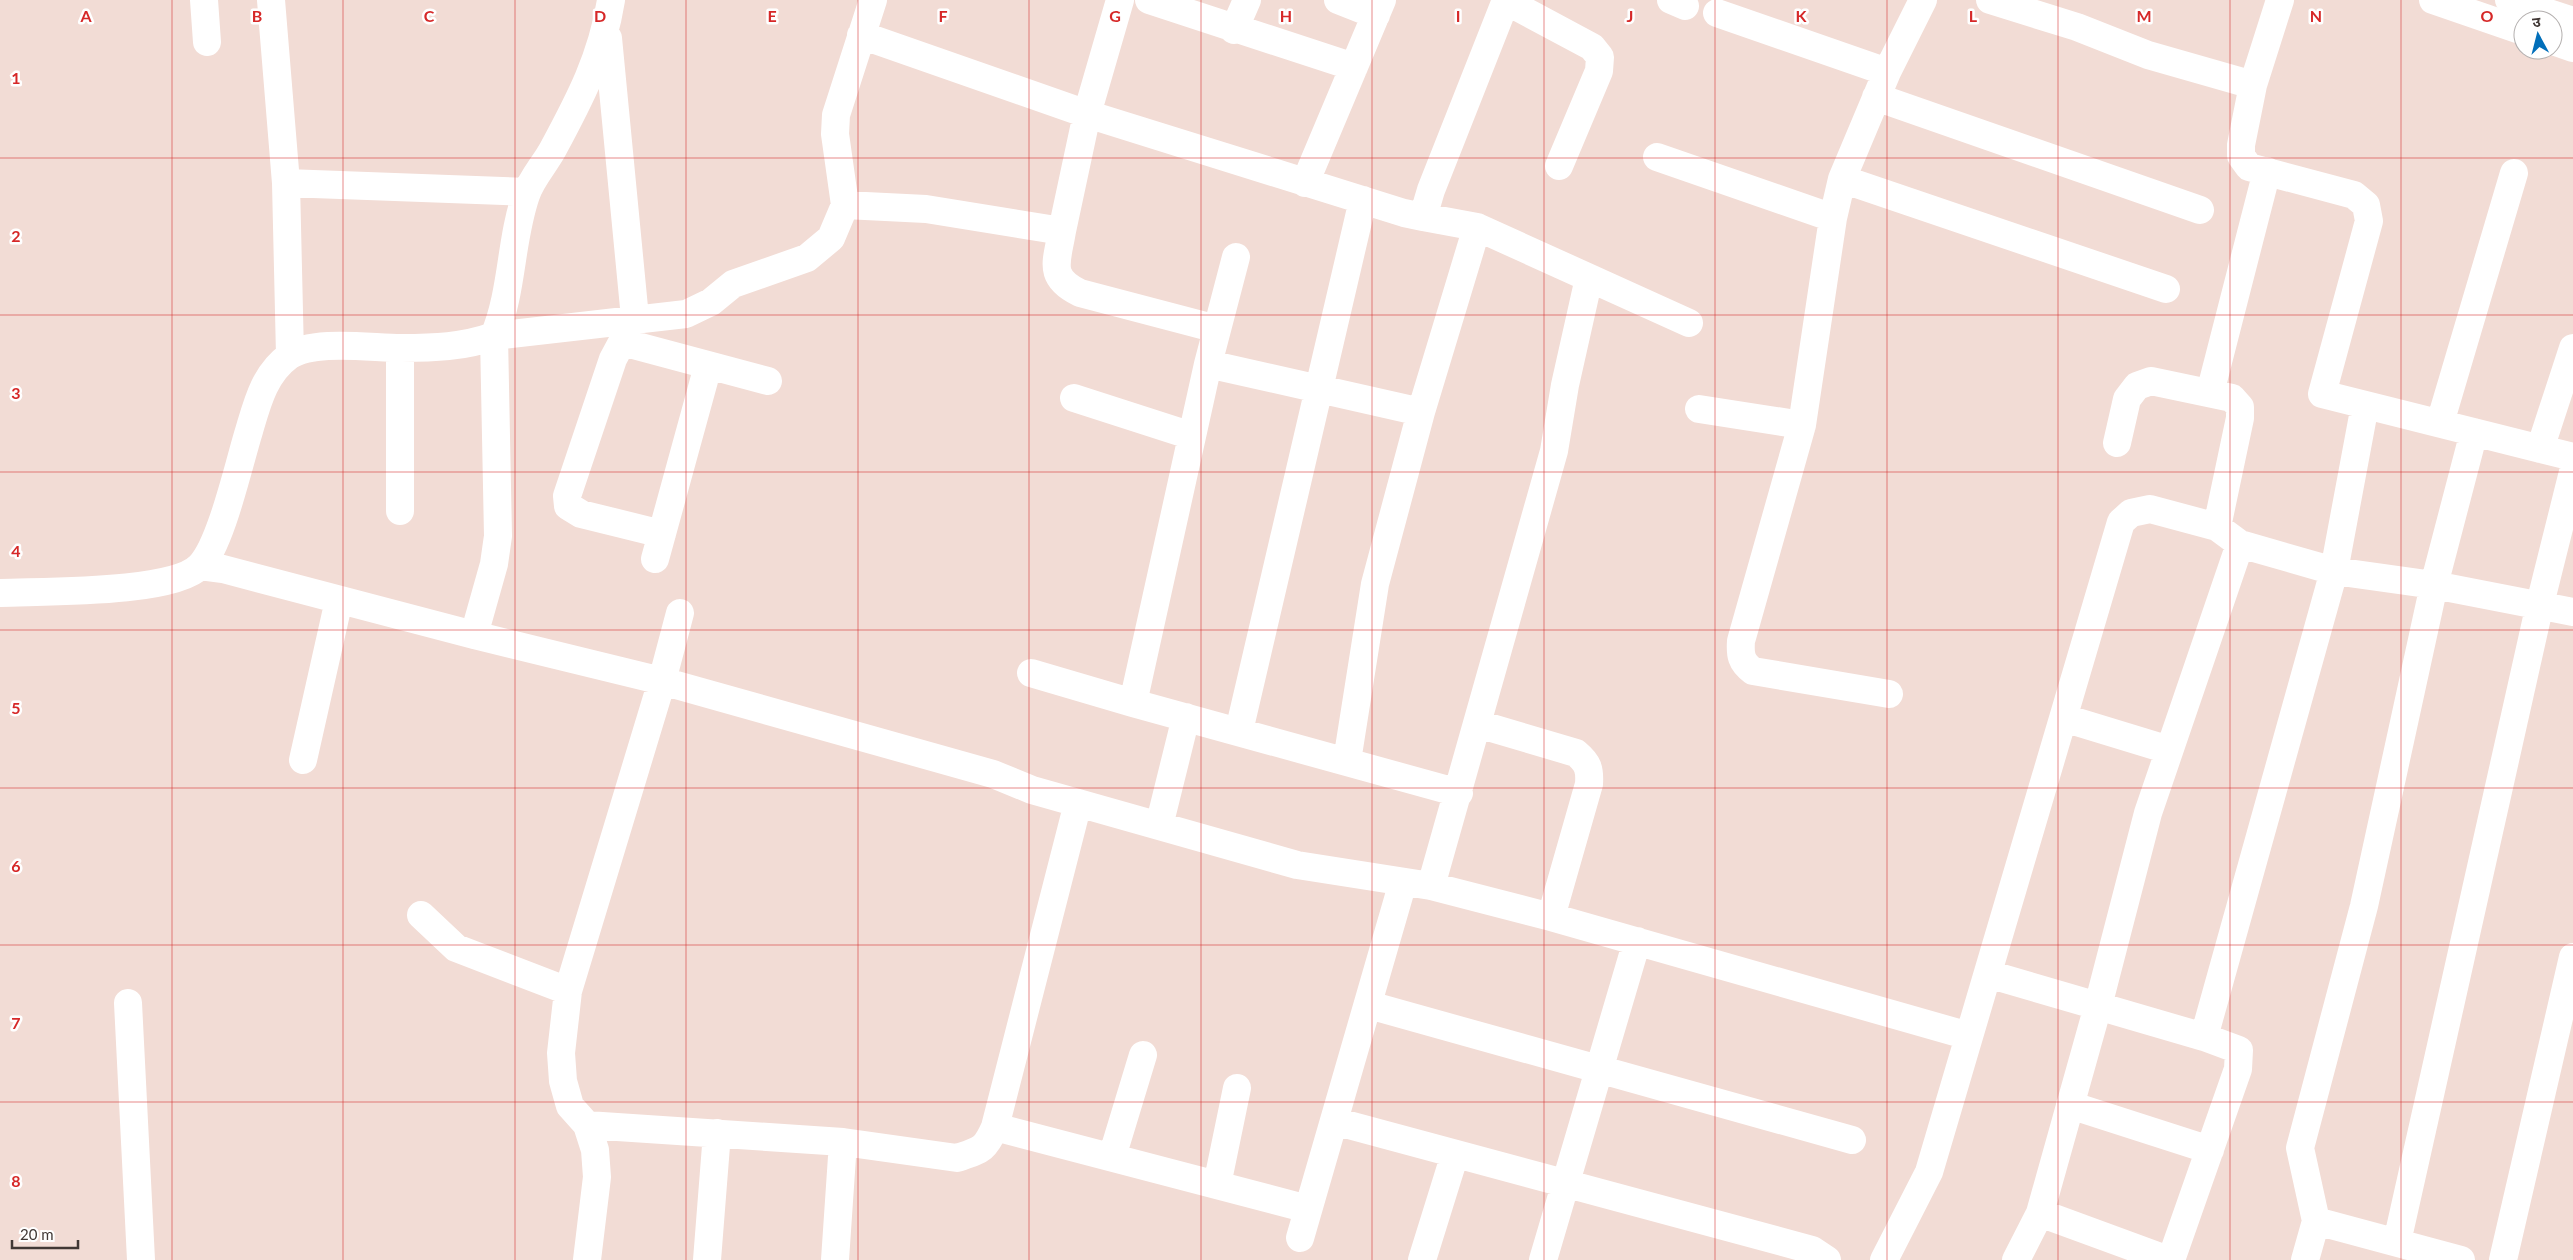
<svg xmlns="http://www.w3.org/2000/svg" width="2573" height="1260" viewBox="0 0 2573 1260" font-family="Lato,'Noto Sans Devanagari',sans-serif">
<style>
.lines{fill:none;stroke-linecap:round;stroke-linejoin:round}
.minor{stroke:#fff;stroke-width:28}
.grid{fill:none;stroke:#d62828;stroke-width:1;stroke-opacity:0.55}
.grid-label{font-size:16px;text-anchor:middle;font-weight:bold;fill:#d62828;stroke:#fff;stroke-width:5;stroke-linejoin:round;paint-order:stroke}
</style>
<rect width="100%" height="100%" fill="#f2dcd5"/>
<g class="lines">
<path class="minor" d="M204 0 207 42
M271 0 286 183 290 355
M1149 0 1354 67
M1338 0 1376 15
M1506 0 1431 190 1423 217 1477 227 1689 323
M1671 0 1685 6
M1990 0 2077 27 2148 55 2253 85
M2280 0 2253 85 2241 145V156L2249 167 2354 195 2366 205 2369 221 2322 394 2573 457
M2433 0 2523 31
M2509 0 2573 21
M1506 1 1592 47 1600 57 1599 71 1559 166
M1717 13 1887 72
M1234 30 1247 0
M861 35 1087 114 1404 213 1423 217
M608 38 635 318 613 359 567 496 568 506 581 514 662 534
M2553 41 2573 48
M1876 97 2200 210
M1657 157 1833 218
M1842 179 2166 289
M286 183 527 192
M1305 183 1382 0
M845 205 835 134 836 115 873 0
M1062 231 1087 114 1120 0
M622 342 768 381
M400 348V511
M1208 364 1421 412
M2210 393 2267 171
M1074 398 1192 436
M1699 409 1802 425
M2440 423 2514 173
M2117 443 2127 399 2137 386 2151 381 2232 398 2240 407V418L2217 527 2240 544 2334 571 2434 585 2573 612
M2540 449 2573 348
M655 559 708 366
M200 566 223 569 474 635 662 681 568 991 561 1053 563 1081 570 1106 587 1125 595 1150 597 1177 587 1260
M0 593C42 591 173 594 200 566 221 545 239 463 249 431 257 404 264 374 289 356 313 339 371 348 401 348 433 348 464 347 494 336 513 291 510 241 526 195 531 179 545 164 553 149 580 99 602 57 611 0
M680 613 662 681 993 774 1032 790 1297 865 1431 886 1551 917 1969 1036
M474 635 494 564 498 536 494 336 686 314 711 302 733 284 807 258 831 238 845 205 926 209 1062 231C1057 262 1047 277 1080 293L1217 329
M1031 673 1133 703 1459 793
M1889 694 1753 671C1741 662 1740 655 1741 641L1802 425 1833 218 1842 179 1887 72 1923 0
M1133 703 1208 364 1236 257
M2064 718 2169 750
M1478 724 1576 753C1588 763 1590 769 1589 784L1551 917
M1239 731 1363 200
M303 760 339 600
M1347 761 1375 584 1421 412 1477 227
M1159 826 1186 717
M1431 886 1554 451 1565 385 1589 278
M421 915 456 948 568 991
M1988 974 2204 1037 2239 1050 2238 1069 2171 1260
M128 1003 141 1260
M1369 1005 1852 1140
M2204 1037 2334 571 2365 405
M2070 1105 2210 1150
M1334 1121 1812 1250 1827 1260
M587 1125 843 1142 957 1158C981 1150 985 1150 995 1127L1308 1209
M995 1127 1078 803
M1112 1157 1143 1055
M1217 1185 1237 1088
M2040 1213 2168 1260
M2316 1221 2461 1260
M1300 1238 1403 882
M2397 1242 2540 604 2573 472
M707 1260 717 1133
M835 1260 843 1142
M1422 1260 1455 1154
M1543 1260 1637 941
M1884 1260 1929 1172 2121 522 2131 513 2150 509 2217 527
M2016 1260 2040 1213 2098 1006 2148 813 2240 544
M2305 1260 2316 1221 2300 1148 2364 906 2434 585 2474 432
M2503 1260 2573 957"/>
</g>
<path class="grid" d="M172 0V1260M343 0V1260M515 0V1260M686 0V1260M858 0V1260M1029 0V1260M1201 0V1260M1372 0V1260M1544 0V1260M1715 0V1260M1887 0V1260M2058 0V1260M2230 0V1260M2401 0V1260M0 158H2573M0 315H2573M0 472H2573M0 630H2573M0 788H2573M0 945H2573M0 1102H2573"/>
<g class="grid-label">
<text x="86" y="22">A</text>
<text x="257" y="22">B</text>
<text x="429" y="22">C</text>
<text x="600" y="22">D</text>
<text x="772" y="22">E</text>
<text x="943" y="22">F</text>
<text x="1115" y="22">G</text>
<text x="1286" y="22">H</text>
<text x="1458" y="22">I</text>
<text x="1630" y="22">J</text>
<text x="1801" y="22">K</text>
<text x="1973" y="22">L</text>
<text x="2144" y="22">M</text>
<text x="2316" y="22">N</text>
<text x="2487" y="22">O</text>
<text x="16" y="84">1</text>
<text x="16" y="242">2</text>
<text x="16" y="399">3</text>
<text x="16" y="557">4</text>
<text x="16" y="714">5</text>
<text x="16" y="872">6</text>
<text x="16" y="1029">7</text>
<text x="16" y="1187">8</text>
</g>
<g transform="translate(2538 35) rotate(353)"><circle r="24" fill="#ffffff" stroke="#b3afae"/>
<path d="M0-4L9 19L0 12L-9 19Z" fill="#026fba"/>
<text y="-8" font-size="14" font-weight="bold" text-anchor="middle" fill="#413835">उ</text>
</g>
<path d="M12 1240v8h66v-8" fill="none" stroke="#413835" stroke-width="2.5"/>
<text x="20" y="1240" font-size="15" fill="#413835" stroke="#ffffff" stroke-width="4" paint-order="stroke">20 m</text>
</svg>
